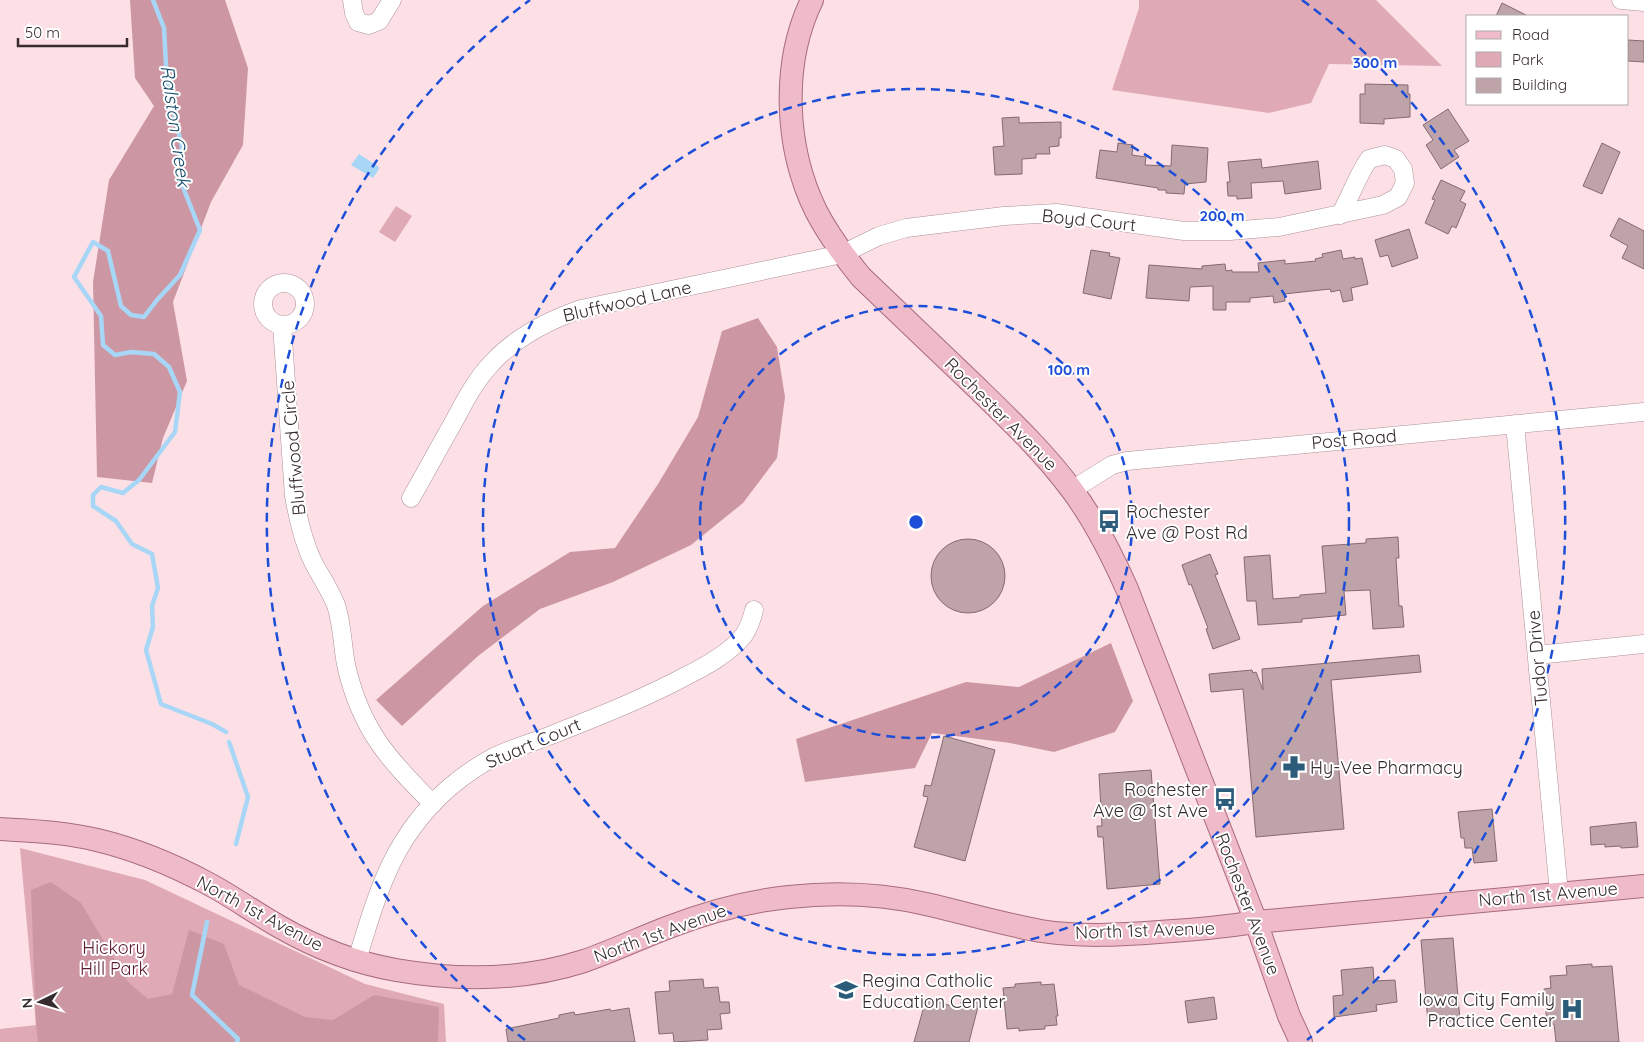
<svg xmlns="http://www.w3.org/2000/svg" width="1644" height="1042" viewBox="0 0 1644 1042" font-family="Quicksand,sans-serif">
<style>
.green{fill:#dfa9b5}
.forest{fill:#cc97a3}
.water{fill:#a8d6f6}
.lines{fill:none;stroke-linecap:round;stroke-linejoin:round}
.stream{stroke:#a8d6f6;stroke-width:4.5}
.building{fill:#bea3a8;stroke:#846b70}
.minor-casing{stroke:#ad9298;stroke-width:19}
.major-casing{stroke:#a86b7b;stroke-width:24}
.minor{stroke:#fff;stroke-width:18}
.major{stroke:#f0bbc8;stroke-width:22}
.ring{fill:none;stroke:#1d4ed8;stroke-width:2.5;stroke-dasharray:9 6}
.labels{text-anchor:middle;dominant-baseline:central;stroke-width:4;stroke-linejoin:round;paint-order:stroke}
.street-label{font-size:18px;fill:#362b2e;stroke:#fff}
.poi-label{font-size:18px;fill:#362b2e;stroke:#fff;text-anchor:start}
.park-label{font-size:18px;fill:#5b1a2f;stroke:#fff}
.water-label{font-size:19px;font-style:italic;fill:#164d6c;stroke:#fff}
.centre{fill:#1d4ed8;stroke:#fff;stroke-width:2.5}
.ring-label{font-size:15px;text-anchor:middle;font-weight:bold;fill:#1d4ed8;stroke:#fff;stroke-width:4;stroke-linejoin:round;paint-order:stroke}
</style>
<rect width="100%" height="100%" fill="#fde0e6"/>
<path class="green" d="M1139 0H1376L1442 66 1329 64 1311 103 1269 113 1112 90 1139 8Z
M396 206 412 216 395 242 379 232Z
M20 848 145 880 365 984 444 1004 446 1042H0V1029L36 1025Z"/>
<path class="forest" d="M130 0H225L248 68 243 145 211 202 173 302 187 381 163 438 152 483 97 477 93 282 109 180 154 106 135 78Z
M758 318 777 347 785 397 777 458 743 503 691 545 613 582 540 609 478 656 402 726 376 700 483 606 570 552 615 548 658 484 698 417 722 331Z
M1111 643 1133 701 1115 732 1054 752 1010 743 932 733 915 768 805 782 796 739 966 682 1019 687Z
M51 882 81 903 128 982 148 999 172 994 189 930 224 944 239 985 305 1017 333 1020 374 995 439 1007 438 1042H38L36 1025 31 890Z"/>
<path class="water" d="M359 154 379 167V169L373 178 351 165Z"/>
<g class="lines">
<path class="stream" d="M153 0 164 28 167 84 182 147 178 161 183 187 200 230 180 275 157 300 144 317 131 315 121 306 108 251 93 242 74 277 101 316 103 345 115 355 131 352 154 354 169 367 180 392 175 432 139 480 123 493 101 487 93 495V506L116 521 132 544 152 554 158 588 152 606 153 627 146 650 161 704 212 724 226 732
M229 742 248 797 236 844
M207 922 192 995 238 1039 237 1042"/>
</g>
<path class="building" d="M1502 3 1528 16H1496Z
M1628 40 1644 41V62L1628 61Z
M1365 84 1408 85V94H1410V117L1384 119V124L1360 123V94H1365Z
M1448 109 1469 141 1454 150 1459 157 1441 169 1426 145 1433 140 1423 125Z
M1019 117V123L1061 122V138H1059V146L1049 147 1050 154H1036V158L1022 159V174L995 175 993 147 1004 146 1002 118Z
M1118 143 1133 145 1132 155 1146 157 1145 165 1171 166 1172 145 1208 148 1206 182 1185 184 1184 194 1166 193V190H1158V188L1096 178 1100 150 1117 152Z
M1602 143 1620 152 1602 194 1583 186Z
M1261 159 1262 168 1318 161 1321 189 1285 194 1283 181 1251 183 1252 198 1237 199V196H1228L1227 182H1230L1228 162Z
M1441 180 1465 191 1460 201 1466 204 1456 228 1452 226 1448 234 1425 223 1435 200 1432 199Z
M1619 218 1644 231V269L1622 258 1628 246 1610 236Z
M1409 229 1418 258 1392 267 1388 255 1380 257 1375 240Z
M1091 250 1110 253 1109 256 1120 258 1111 299 1083 293Z
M1341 250 1343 259 1355 257V259L1362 258 1368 284 1351 288 1353 300 1343 302 1340 290 1331 292 1330 289 1284 294 1285 301 1274 303 1273 296 1250 298V302H1226V310H1213V286L1190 287 1189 301 1146 298 1149 265 1202 269V266L1225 264 1226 271 1232 270V272H1259L1258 263 1285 260V264L1316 261 1315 259 1323 257 1322 254Z
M1398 537 1399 558H1396L1399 606H1402L1404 627 1373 629 1370 590 1344 591 1346 615 1302 619V622L1258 625 1256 601H1247L1244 557 1270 555 1273 599 1300 597V595L1326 593 1322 546 1366 543V539Z
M931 576a37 37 0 1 1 74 0a37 37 0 1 1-74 0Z
M1210 554 1218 574 1215 575 1240 639 1213 649 1206 629 1208 628 1191 584 1189 585 1182 565Z
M1419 655 1421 672 1331 680 1344 829 1256 837 1243 689 1211 692 1209 674 1252 670 1253 673 1256 672 1263 690 1262 669Z
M944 736 995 750 965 861 914 847 928 797 923 796 925 785 931 786Z
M1151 770 1160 884 1107 889 1103 837H1098L1097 826H1102L1099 774Z
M1492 809 1497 861 1474 863 1472 848H1465L1464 838H1461L1458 812Z
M1636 822 1638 847 1621 848 1620 846 1605 847V844L1591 845 1590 827Z
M1453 938 1460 1020 1428 1023 1421 940Z
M1592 964V967L1612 966 1619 1042H1556L1554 1024H1547L1544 989 1551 988 1550 976 1567 975 1566 966Z
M1373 967 1374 981 1395 980 1397 1002 1376 1005 1377 1011 1334 1017 1333 996 1343 995 1341 970Z
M703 979 704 988 718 987 720 1002H729L730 1013 720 1014 722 1029 707 1030 708 1040 674 1042 673 1033 659 1034 655 992 670 991 669 981Z
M1041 982V985L1054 984 1058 1016H1056L1057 1025 1045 1026V1029L1027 1030 1019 1031V1028L1007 1029 1003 988 1015 987V984Z
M1214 997 1217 1019 1188 1023 1185 1001Z
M926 999 959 1008 962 999 979 1003 969 1042H914Z
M629 1008 635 1042H508L506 1029 559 1018V1015L574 1012 575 1015 610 1009 611 1011Z"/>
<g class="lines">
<defs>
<path id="minor" d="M352 0 354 13 358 22 369 25 379 21 392 0
M1621 0 1644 2
M263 304a21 21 0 1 1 42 0a21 21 0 1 1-42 0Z
M282 325 294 496C298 519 303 541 313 562 321 577 330 590 336 605 343 626 342 648 347 669 362 731 389 760 433 804
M1515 424 1559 893
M1072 490 1112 465 1127 461 1644 412
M411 498C425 474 438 449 452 425 464 403 474 382 491 364 515 337 547 321 581 309L842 254 879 236 906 228 1004 216 1056 213 1184 231H1230L1279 227 1383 205 1398 197 1405 183 1403 169 1396 159 1385 155 1369 159C1357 176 1351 196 1340 215
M1537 655 1644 644
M357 960C378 891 393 836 450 787 464 775 479 765 494 757 513 748 534 742 554 734 599 716 643 699 686 676 706 666 730 653 744 635 749 627 752 619 754 610"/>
<path id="major" d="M812 0C781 64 785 148 816 211 829 236 844 256 861 277 899 313 936 349 974 385 1008 418 1043 451 1072 490 1095 521 1112 555 1127 589L1256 922 1289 1016 1301 1042
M0 829C33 831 65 832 97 840 135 849 173 865 207 883 232 896 255 913 280 927 315 947 356 963 396 970 459 981 522 981 584 961 613 951 640 938 669 927 708 912 748 901 789 897 835 892 882 894 926 904 965 913 1002 924 1041 931 1080 937 1120 935 1159 932 1192 930 1224 927 1256 922L1644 886"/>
</defs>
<use href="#minor" class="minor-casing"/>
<use href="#major" class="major-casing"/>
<use href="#minor" class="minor"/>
<use href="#major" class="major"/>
</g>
<g class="ring">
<circle cx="916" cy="522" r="216"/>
<circle cx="916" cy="522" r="433"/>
<path d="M525 1040A649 649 0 0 1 530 0M1302 0A649 649 0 0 1 1307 1040"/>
</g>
<defs>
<symbol id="bus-bare" viewBox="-9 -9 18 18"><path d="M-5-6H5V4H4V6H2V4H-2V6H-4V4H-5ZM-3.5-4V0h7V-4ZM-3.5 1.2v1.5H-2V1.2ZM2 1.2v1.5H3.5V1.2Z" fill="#2c5c7a" stroke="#fff" stroke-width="2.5" paint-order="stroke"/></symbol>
<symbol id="pharmacy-bare" viewBox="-9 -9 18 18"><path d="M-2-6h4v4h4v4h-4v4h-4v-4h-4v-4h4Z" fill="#2c5c7a" stroke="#fff" stroke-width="2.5" paint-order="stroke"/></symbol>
<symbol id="school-bare" viewBox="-9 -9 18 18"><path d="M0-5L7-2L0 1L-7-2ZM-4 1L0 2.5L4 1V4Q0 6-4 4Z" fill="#2c5c7a" stroke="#fff" stroke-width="2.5" paint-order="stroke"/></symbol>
<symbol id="hospital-bare" viewBox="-9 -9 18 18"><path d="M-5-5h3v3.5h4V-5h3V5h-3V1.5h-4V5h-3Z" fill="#2c5c7a" stroke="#fff" stroke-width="2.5" paint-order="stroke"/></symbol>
</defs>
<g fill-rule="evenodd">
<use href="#bus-bare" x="1093" y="505" width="32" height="32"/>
<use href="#pharmacy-bare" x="1278" y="751" width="32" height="32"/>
<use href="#bus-bare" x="1209" y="783" width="32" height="32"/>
<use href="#school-bare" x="830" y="974" width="32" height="32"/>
<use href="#hospital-bare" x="1556" y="993" width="32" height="32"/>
</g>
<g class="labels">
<g class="street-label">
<text transform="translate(1089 220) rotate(6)">Boyd Court</text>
<text transform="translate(627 301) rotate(-13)">Bluffwood Lane</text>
<text transform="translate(1001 414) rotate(45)">Rochester Avenue</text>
<text transform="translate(1354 439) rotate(-5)">Post Road</text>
<text transform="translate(293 448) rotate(-95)">Bluffwood Circle</text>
<text transform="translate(1537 658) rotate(-95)">Tudor Drive</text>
<text transform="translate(533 743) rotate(-23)">Stuart Court</text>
<text transform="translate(1548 894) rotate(-5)">North 1st Avenue</text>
<text transform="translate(1248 904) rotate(69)">Rochester Avenue</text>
<text transform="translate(260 913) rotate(28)">North 1st Avenue</text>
<text transform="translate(1145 930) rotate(-2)">North 1st Avenue</text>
<text transform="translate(660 933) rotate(-20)">North 1st Avenue</text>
</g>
<g class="poi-label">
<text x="1126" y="511">Rochester<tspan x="1126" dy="21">Ave @ Post Rd</tspan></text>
<text x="1310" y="767">Hy-Vee Pharmacy</text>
<text x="1208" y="789" text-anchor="end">Rochester<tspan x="1208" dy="21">Ave @ 1st Ave</tspan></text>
<text x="862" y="980">Regina Catholic<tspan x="862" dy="21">Education Center</tspan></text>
<text x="1555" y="999" text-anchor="end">Iowa City Family<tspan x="1555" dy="21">Practice Center</tspan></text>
</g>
<g class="park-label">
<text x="114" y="947">Hickory<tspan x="114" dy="21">Hill Park</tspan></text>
</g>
<g class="water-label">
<text transform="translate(176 126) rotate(82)">Ralston Creek</text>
</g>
</g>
<circle cx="916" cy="522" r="8" class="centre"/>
<g class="ring-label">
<text x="1375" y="68">300 m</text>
<text x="1222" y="221">200 m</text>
<text x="1069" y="375">100 m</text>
</g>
<rect x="1466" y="15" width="162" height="90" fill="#ffffff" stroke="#afaaab"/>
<rect x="1476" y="31" width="25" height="8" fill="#f0bbc8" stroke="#afaaab"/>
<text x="1512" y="40" font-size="15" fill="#362b2e">Road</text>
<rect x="1476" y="52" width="25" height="15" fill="#dfa9b5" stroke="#afaaab"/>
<text x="1512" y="65" font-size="15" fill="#362b2e">Park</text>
<rect x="1476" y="78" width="25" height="15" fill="#bea3a8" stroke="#afaaab"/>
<text x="1512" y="90" font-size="15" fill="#362b2e">Building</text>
<g transform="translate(40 1002) rotate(265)" stroke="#ffffff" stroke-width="4" paint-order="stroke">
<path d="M0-4L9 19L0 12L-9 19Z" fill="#362b2e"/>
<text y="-8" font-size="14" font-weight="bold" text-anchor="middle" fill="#362b2e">N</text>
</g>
<path d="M18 38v8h109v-8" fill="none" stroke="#362b2e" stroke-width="2.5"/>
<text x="25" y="38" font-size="15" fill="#362b2e" stroke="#ffffff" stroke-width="4" paint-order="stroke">50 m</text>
</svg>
